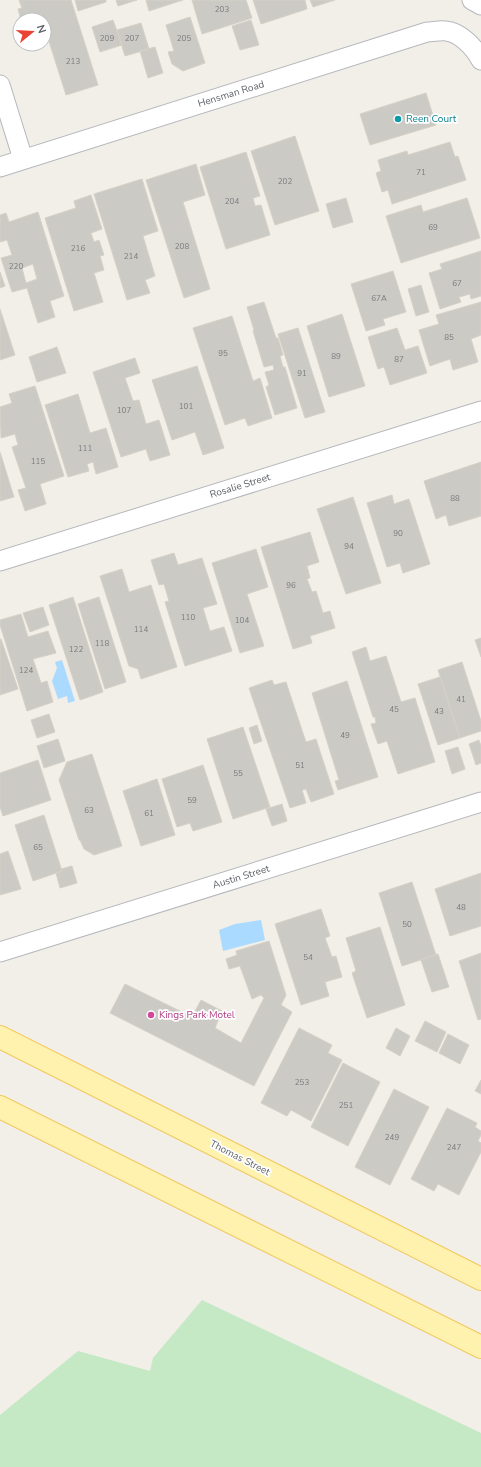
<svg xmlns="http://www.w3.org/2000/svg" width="481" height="1467" viewBox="0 0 481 1467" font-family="'Nunito Sans',sans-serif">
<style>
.green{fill:#c5e8c5}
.water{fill:#aadaff}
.building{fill:#cccac5;stroke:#d6d1c6;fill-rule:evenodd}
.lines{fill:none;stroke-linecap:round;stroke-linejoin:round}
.street-casing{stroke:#b5b8bc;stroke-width:21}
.primary-casing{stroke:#f2c960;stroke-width:24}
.street{stroke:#fff;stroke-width:19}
.primary{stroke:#fff2af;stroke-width:22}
.culture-dot{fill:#0f9aa8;stroke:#fff;stroke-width:1.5}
.hotel-dot{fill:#d1479c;stroke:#fff;stroke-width:1.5}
.labels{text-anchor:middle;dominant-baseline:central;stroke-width:3.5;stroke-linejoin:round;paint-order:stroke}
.number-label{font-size:8px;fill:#7a7d7f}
.street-label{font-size:10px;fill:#5f6368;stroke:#fff}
.culture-label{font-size:10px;fill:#0d838f;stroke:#fff;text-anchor:start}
.hotel-label{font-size:10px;fill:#b23c85;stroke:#fff;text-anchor:start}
</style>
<rect width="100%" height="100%" fill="#f1efe8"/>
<path class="green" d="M202 1300 481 1433V1467H0V1415L78 1351 150 1371 153 1358Z"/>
<path class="water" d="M62 660 75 701 68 703 67 696 58 699 52 681 57 668 55 662Z
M261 920 265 940 223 951 219 930 235 924Z"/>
<path class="building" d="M19 0H71L98 85 66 95 47 35 44 36V20H21L18 9 22 8Z
M75 0H106V2L78 11Z
M116 0H137L118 6Z
M146 0H183L149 11Z
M192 0H246L252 18 202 34Z
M253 0H305L307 9 261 24Z
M310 0H335L313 7Z
M190 17 205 63 183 71 172 64 168 52 174 51 166 25Z
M113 20 122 45 100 52 92 27Z
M251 20 259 45 240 50 232 26Z
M141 23 149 49 125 56 117 30Z
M155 47 163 73 148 78 140 51Z
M426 93 436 125 370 145 360 114Z
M295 136 319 211 275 225 251 151Z
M450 142 455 157 458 156 466 180 392 204 388 190 382 192 376 173 381 171 378 160 407 151 408 155Z
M246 152 260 196 253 198 255 206 261 205 270 235 226 249 200 167Z
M196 164 205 195 183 202 210 289 184 298 146 180Z
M142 179 158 231 143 236 155 276 145 280 150 293 127 300 94 194Z
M91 195 102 229 91 233 94 242 99 240 104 255 100 256 104 270 94 273 103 302 74 311 45 218 76 208 74 201Z
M346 198 353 222 333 228 326 204Z
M467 198 480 238 401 263 386 216 421 205 423 212Z
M38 212 64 296 50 301 55 317 38 323 27 288 12 292 1 258 12 255 7 240 0 242V215L6 213 9 222ZM33 264 37 279 26 283 22 268Z
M481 251V296L471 299 470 294 459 297 461 302 440 309 429 273 442 269 440 264Z
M393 271 406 312 383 319 385 325 366 331 351 284Z
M0 272 5 286 0 288Z
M421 285 429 312 416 316 408 289Z
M264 302 276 338H278L283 355 280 356 283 367H285L297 408 275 415 266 387 269 385 265 372 274 370 273 365 264 367 253 331 254 330 247 307Z
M481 302V335L471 339 478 362 453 370 450 359 430 366 419 330 439 324 436 315Z
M0 309 15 355 0 360Z
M342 314 365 386 329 397 307 326Z
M232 316 253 381 260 378 272 418 248 426 245 418 225 425 193 328Z
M298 328 325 412 305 418 278 334Z
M397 328 405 350 418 346 427 373 390 385 384 367 378 369 368 337Z
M57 347 66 373 37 382 29 357Z
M135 358 140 373 125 378 133 401 139 400 146 424 159 420 170 455 150 461 146 449 121 457 93 372Z
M197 366 224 448 203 455 195 432 172 440 152 380Z
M35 386 64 476 40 484 46 504 25 511 18 490 26 488 12 447 18 445 15 434 1 438 0 407 12 403 9 394Z
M78 394 90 433 106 428 118 467 96 474 93 462 87 464 89 471 68 477 45 405Z
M0 452 14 497 0 501Z
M481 462V516L449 526 446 515 436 519 424 481Z
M392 495 394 504 409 499 430 564 403 573 400 563 387 567 367 503Z
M353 497 381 583 346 594 317 509Z
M310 532 319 562 307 566 310 578 307 579 312 592 316 591 323 613 330 611 335 628 310 636 312 643 293 649 261 547Z
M256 549 268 587 247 594 264 646 240 653 212 563Z
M174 553 178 565 202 558 217 604 203 608 210 631 224 627 232 651 185 666 165 602 169 601 164 584 159 585 151 560Z
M122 569 129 592 151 585 177 667 141 679 138 669 129 666 100 576Z
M73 597 103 692 80 700 49 605Z
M99 597 126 682 105 689 78 604Z
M43 607 49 625 30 632 23 613Z
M21 614 28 637 48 631 56 653 33 659 41 683 47 681 53 702 27 711 0 625V620Z
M481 638V657L475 640Z
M0 639H1L18 689 0 695Z
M366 647 370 661 386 656 401 702 415 698 435 762 398 774 387 741 378 744 371 724 376 723 375 717H373L352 652Z
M462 662 481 721V731L460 738 438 670Z
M440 677 460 738 438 745 418 684Z
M272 680 274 685 286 682 306 742 316 739 334 794 311 802 306 789 302 790 306 803 290 808 249 688Z
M347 681 378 777 338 790 335 781 339 780 312 693Z
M49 714 55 732 37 738 31 720Z
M257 725 262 741 254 744 249 728Z
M243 727 270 807 233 819 207 739Z
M58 739 65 761 44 768 37 746Z
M479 740 481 746V763L476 765 469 744Z
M458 747 465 769 452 774 445 751Z
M92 754 122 846 94 855 84 849 80 840H79L59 780 67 762Z
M38 760 51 800 3 816 0 807V773Z
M203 765 222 822 193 831 190 823 177 827 162 779Z
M157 779 175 835 141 846 123 791Z
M282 804 287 821 272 826 266 809Z
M44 815 62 871 33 881 15 825Z
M8 851 21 889 0 895V854Z
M72 866 77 883 60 888 56 873 62 871 61 869Z
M481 873V926L450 936 435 889Z
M412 882 436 955 402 966 379 893Z
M321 909 330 936 325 938 332 957 336 956 342 977 325 982 329 996 301 1005 275 924Z
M380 927 405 1005 367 1018 352 973 356 971 346 938Z
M269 941 286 995 281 1005 292 1012 254 1086 110 1013 125 984 192 1017 201 1000 222 1011 215 1028 241 1043 264 998 261 995 252 999 240 966 229 969 226 959 237 955 236 951Z
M481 953V1019L478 1020 459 961Z
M438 954 449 987 432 992 421 960Z
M425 1021 446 1032 437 1052 415 1041Z
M299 1028 332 1045 328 1053 342 1060 311 1121 291 1110 287 1116 261 1103Z
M396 1028 410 1036 400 1056 386 1048Z
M448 1034 469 1045 460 1064 439 1053Z
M343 1063 380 1082 348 1146 311 1127Z
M481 1080V1094L475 1091Z
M394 1089 429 1107 390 1185 355 1167Z
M447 1108 477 1123 475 1127 481 1131V1135L478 1141 481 1143V1152L459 1195 438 1184 434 1191 411 1179Z"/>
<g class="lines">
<defs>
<path id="street" d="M472 0 481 5
M0 85 23 159
M0 167 427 32C433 32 440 30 446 31 460 32 475 48 481 60
M0 561 481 411
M0 952 481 802"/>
<path id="primary" d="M0 1037 481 1279
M0 1107 481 1347"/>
</defs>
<use href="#street" class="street-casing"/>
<use href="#primary" class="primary-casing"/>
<use href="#street" class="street"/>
<use href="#primary" class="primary"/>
</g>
<circle class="culture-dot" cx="398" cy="119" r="4"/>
<circle class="hotel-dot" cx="151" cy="1015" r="4"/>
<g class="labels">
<g class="number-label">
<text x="222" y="9">203</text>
<text x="107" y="38">209</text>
<text x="132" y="38">207</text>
<text x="184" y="38">205</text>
<text x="73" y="61">213</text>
<text x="421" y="172">71</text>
<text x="285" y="181">202</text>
<text x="232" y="201">204</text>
<text x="433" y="227">69</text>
<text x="182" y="246">208</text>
<text x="78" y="248">216</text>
<text x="131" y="256">214</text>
<text x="16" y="266">220</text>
<text x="457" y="283">67</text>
<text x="379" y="298">67A</text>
<text x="449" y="337">85</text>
<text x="223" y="353">95</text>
<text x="336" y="356">89</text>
<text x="399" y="359">87</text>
<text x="302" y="373">91</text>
<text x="186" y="406">101</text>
<text x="124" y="410">107</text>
<text x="85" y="448">111</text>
<text x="38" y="461">115</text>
<text x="455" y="498">88</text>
<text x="398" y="533">90</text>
<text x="349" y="546">94</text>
<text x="291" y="585">96</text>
<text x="188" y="617">110</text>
<text x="242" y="620">104</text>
<text x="141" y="629">114</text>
<text x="102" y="643">118</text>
<text x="76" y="649">122</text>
<text x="26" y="670">124</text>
<text x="461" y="699">41</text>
<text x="394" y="709">45</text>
<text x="439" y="711">43</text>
<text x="345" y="735">49</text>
<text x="300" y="765">51</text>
<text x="238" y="773">55</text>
<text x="192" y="800">59</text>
<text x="89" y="810">63</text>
<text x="149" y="813">61</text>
<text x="38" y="847">65</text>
<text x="461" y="907">48</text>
<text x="407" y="924">50</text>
<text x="308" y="957">54</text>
<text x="302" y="1082">253</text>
<text x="346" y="1105">251</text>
<text x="392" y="1137">249</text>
<text x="454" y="1147">247</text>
</g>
<g class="street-label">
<text transform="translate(231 94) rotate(-17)">Hensman Road</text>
<text transform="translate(240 486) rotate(-17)">Rosalie Street</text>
<text transform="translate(241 877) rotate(-17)">Austin Street</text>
<text transform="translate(240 1158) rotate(27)">Thomas Street</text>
</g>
<g class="culture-label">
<text x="406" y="119">Reen Court</text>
</g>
<g class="hotel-label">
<text x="159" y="1015">Kings Park Motel</text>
</g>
</g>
<g transform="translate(32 32) rotate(72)"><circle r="19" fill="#ffffff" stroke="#bfc1c3"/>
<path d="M0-3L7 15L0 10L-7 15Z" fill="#ea4335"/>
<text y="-6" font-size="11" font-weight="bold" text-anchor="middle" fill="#5f6368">N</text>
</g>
</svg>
